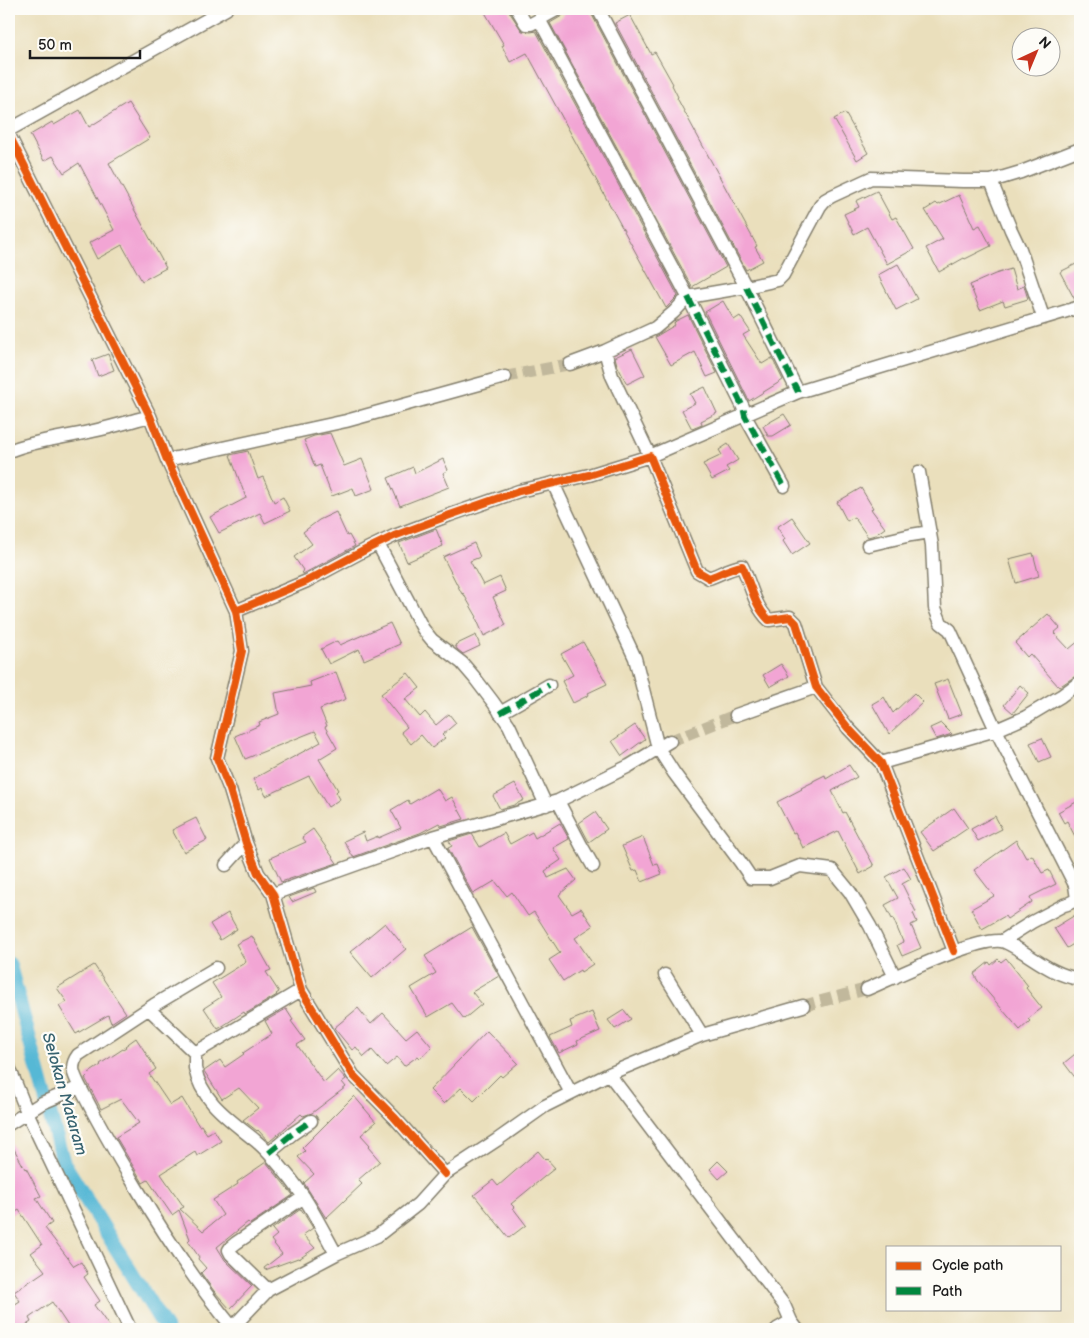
<svg xmlns="http://www.w3.org/2000/svg" width="1089" height="1338" viewBox="0 0 1089 1338" font-family="'Balsamiq Sans',sans-serif">
<style>
.lines{fill:none;stroke-linecap:round;stroke-linejoin:round}
.canal{stroke:#57b8d5;stroke-width:15}
.building{fill:#f2a5d4}
.minor-tunnel{stroke:#c1b89c;stroke-width:12;stroke-dasharray:12 6;stroke-linecap:butt}
.minor-casing{stroke:#837e6c;stroke-width:15}
.minor{stroke:#fff;stroke-width:12}
.quiet{stroke:#00873e;stroke-width:6;stroke-dasharray:12 6;stroke-linecap:butt}
.cycleway-casing{stroke:#fdfcf7;stroke-width:11}
.cycleway{stroke:#e8590c;stroke-width:8}
.labels{text-anchor:middle;dominant-baseline:central;stroke-width:4.5;stroke-linejoin:round;paint-order:stroke}
.water-label{font-size:16px;font-style:italic;fill:#37626f;stroke:#fdfcf7}
</style>
<rect width="100%" height="100%" fill="#fdfcf7"/>
<filter id="ink" filterUnits="userSpaceOnUse"><feTurbulence type="fractalNoise" baseFrequency=".02" numOctaves="2"/><feDisplacementMap in="SourceGraphic" scale="10" xChannelSelector="R" yChannelSelector="G"/><feConvolveMatrix kernelMatrix="1 2 1 2 8 2 1 2 1" color-interpolation-filters="sRGB"/></filter>
<filter id="wash" filterUnits="userSpaceOnUse"><feTurbulence type="fractalNoise" baseFrequency=".0096" numOctaves="4" result="noise"/><feDisplacementMap in="SourceGraphic" scale="20" xChannelSelector="R" yChannelSelector="G"/><feGaussianBlur stdDeviation="1.12" result="paint"/><feColorMatrix in="noise" values="0 0 0 0 0 0 0 0 0 0 0 0 0 0 0 0 0 1.4 0 .05"/><feComposite in="paint" operator="in"/></filter>
<g filter="url(#wash)">
<rect width="100%" height="100%" fill="#eadfbc"/>
<g class="lines">
<path class="canal" d="M9 964 63 1162 166 1329"/>
</g>
<g id="blocks">
<path class="building" d="M483 9H509L510 13 522 31 531 32 536 31 678 296 666 308 527 53 510 62 502 46 504 45Z
M566 9H590L591 13 726 267 692 287 550 23 562 16 565 13Z
M630 15 651 54 655 52 673 84 672 85 678 97 677 98 757 246 755 247 763 261 746 270 615 23Z
M128 103 150 138 109 163 166 268 142 281 122 245 97 259 89 243 114 230 79 163 64 173 53 156 44 161 30 135 52 122 54 125 80 110 89 127Z
M845 113 868 153 857 160 834 119Z
M877 191 892 219 896 217 914 249 887 264 867 227 854 234 844 214 859 207 856 201Z
M959 195 974 228 980 225 991 246 965 259 964 258 939 272 926 248 943 239 925 210 936 203 938 205Z
M898 264 917 299 896 310 878 275Z
M1076 264 1080 271V299L1075 300 1060 272Z
M1011 269 1017 289 1024 286 1028 299 1005 306 1003 301 980 310 970 285 995 274Z
M723 301 734 320 740 316 750 331 743 335 762 364 772 358 783 380 749 401 705 312Z
M688 315 717 373 707 377 695 352 671 365 655 337 675 325 674 323 676 321Z
M632 349 645 375 627 384 617 365 615 357Z
M108 354 114 370 98 376 92 360Z
M705 387 717 413 701 421 702 425 692 429 682 410 695 403 690 394Z
M784 414 791 425 773 436H768L763 426Z
M330 433 344 466 362 459 374 489 356 496 353 488 332 496 320 465 315 467 304 440 314 436Z
M728 444 738 460 726 467 729 471 712 480 703 464 722 455 719 450Z
M248 451 258 479 263 477 274 502 283 497 290 511 265 523 260 513 219 533 210 517 246 498 230 455Z
M443 459 448 470 443 473 449 487 400 506 388 478 413 467 415 473Z
M861 488 873 508 871 509 885 528 875 535 868 537 854 517 847 521 837 502Z
M336 512 347 536 349 535 355 546 303 574 302 571 303 570 294 557 312 544 303 532 319 520Z
M792 517 810 543 792 555 783 541 785 539 777 527Z
M436 529 443 546 407 562 399 543Z
M474 543 480 557 470 561 483 585 500 577 506 591 493 597 506 625 484 636 476 618 477 617 463 593 462 594 443 557Z
M1033 553 1039 576 1016 583 1009 559Z
M1048 614 1060 628 1054 633 1069 649 1080 640V673L1059 687 1030 654 1027 657 1015 643Z
M390 623 400 644 364 660 359 649 329 664 321 649 337 641 340 645Z
M476 635 480 646 463 654 457 649 455 645Z
M583 642 607 684 588 693 589 695 573 703 562 681 573 675 561 654Z
M781 664 789 676 770 687 763 675Z
M336 672 346 699 320 709 327 726 325 727 337 748 319 759 338 790 336 792 340 799 328 807 309 776 266 796 262 788 259 790 253 779 321 742 315 731 245 759 235 736 260 725 259 722 279 714 275 693 311 686 310 682Z
M408 673 420 688 405 699 420 717 425 712 436 725 449 714 456 723 442 735 445 738 432 748 421 735 411 744 401 732 407 727 381 694Z
M948 679 962 714 948 719 934 684Z
M1020 685 1029 693 1013 713 1004 705Z
M914 693 923 702 889 734 872 704 884 697 893 713Z
M941 723 952 734 936 739 930 728Z
M635 725 645 739 622 756 612 741Z
M1042 738 1051 757 1039 762 1030 743Z
M849 765 857 777 832 791 843 813 845 812 874 866 860 874 838 831 803 848 795 832 793 833 777 802 802 789 801 788 813 782V781L825 775 826 779Z
M515 784 524 800 514 805 500 809 493 796Z
M437 788 445 801 452 797 464 819 441 826 439 823 420 833 353 857 344 841 363 832 366 841 378 836V838L401 828 391 810 408 800 410 804Z
M1080 800V846L1067 821 1064 823 1058 812Z
M954 808 968 828 934 851 920 832Z
M595 812 607 829 589 842 579 823Z
M995 816 1002 829 978 841 971 829Z
M196 818 207 840 184 852 172 830Z
M560 823 569 839 553 848 561 860 545 871 548 878 568 869 576 880 559 895 572 913 581 908 593 926 575 938 593 964 581 972 580 970 563 981 549 960 560 953 534 912 528 916 512 892 507 896 495 881 473 894 448 848 452 846 449 841 472 834 480 847 504 833 510 844 532 832 535 838Z
M313 829 337 863 281 882 270 858 306 842 302 837Z
M643 837 654 865 658 864 662 874 642 882 637 870 633 871 622 846Z
M1016 840 1026 858 1032 855 1042 873 1049 870 1056 884 1030 897 1032 902 1007 919 1005 916 982 929 971 909 994 896 974 870Z
M904 867 911 879 902 884 916 912 913 913 917 922 911 925 921 948 902 956 897 945 903 942 893 918 892 919 885 905 898 898 886 877Z
M314 888 316 892 292 902 289 897Z
M1080 912V940L1067 948 1054 928Z
M228 913 237 929 220 940 210 924Z
M385 923 406 949 372 978 350 952Z
M472 927 499 976 472 992 482 1004 464 1019 452 1003 428 1017 411 988 436 973 425 956Z
M252 936 271 970 266 972 279 992 276 994 277 995 245 1014 244 1012 218 1029 204 1008 221 997 212 983 246 962 236 944Z
M1006 958 1028 986 1026 988 1042 1008 1028 1019 1030 1021 1020 1030 978 981 974 974 989 962 991 965 998 959 1001 962Z
M94 965 126 1013 111 1023 108 1015 76 1034 59 1006 67 1002 57 988Z
M358 1008 371 1024 383 1013 406 1038 417 1029 432 1047 420 1058 418 1056 404 1066 397 1057 386 1066 372 1050 364 1057 356 1047 352 1050 334 1028Z
M286 1009 293 1020 291 1021 305 1040 297 1045 324 1083 338 1070 346 1079 342 1082 346 1087 312 1113 303 1116 301 1114 269 1142 258 1130 257 1131 243 1120 258 1108 239 1088 222 1099 204 1071 220 1060 225 1067 244 1054 243 1053 272 1034 265 1021Z
M624 1010 631 1019 615 1029 608 1020Z
M592 1012 600 1031 577 1041 578 1044 559 1053 550 1037 572 1027 570 1021Z
M487 1031 518 1063 502 1077 500 1075 474 1101 461 1088 444 1104 430 1090Z
M136 1038 156 1069 149 1074 170 1105 182 1098 199 1126 201 1125 207 1134 214 1130 221 1141 197 1156 195 1152 161 1174 184 1207 180 1209 203 1231 223 1215 213 1200 238 1184 237 1182 266 1162 293 1195 250 1224 248 1222 217 1247 225 1260 252 1286 230 1309 214 1291 201 1273 206 1268 198 1259 199 1257 188 1241 190 1239 179 1210 172 1215 148 1180 143 1183 116 1137 139 1123 121 1099 101 1109 85 1078 89 1074V1073L101 1065 100 1064 126 1047 125 1046Z
M1080 1050V1084L1064 1063Z
M354 1096 376 1122 361 1135 370 1145 368 1147 380 1161 358 1180 362 1184 326 1218 304 1183 314 1174 298 1157 305 1151 302 1148Z
M9 1140 25 1169 26 1168 41 1196 36 1198 52 1223 45 1228 74 1266 81 1262 88 1274 84 1277 100 1301 94 1305 111 1329H70L52 1302 29 1318 31 1322 20 1329H12L9 1325V1308L20 1301 14 1292 45 1271 31 1253 42 1245 19 1210 9 1216Z
M538 1151 545 1159 546 1158 555 1168 511 1204 514 1207 513 1208 526 1225 509 1238 474 1195 493 1180 498 1186Z
M718 1161 728 1171 719 1179 710 1169Z
M301 1209 313 1228 303 1235 315 1248 299 1259 298 1258 265 1270 264 1268 282 1254 271 1240 277 1235 272 1229Z"/>
</g>
</g>
<g filter="url(#ink)">
<use href="#blocks" fill-opacity="0" stroke="#837e6c" stroke-width="1"/>
<g class="lines">
<path class="minor-tunnel" d="M505 377 570 364
M670 741 736 715
M803 1006 867 989"/>
<defs>
<path id="minor" d="M517 9 526 24H531L558 9
M598 9 746 287 798 392
M539 19 688 297 743 407 745 416 784 486
M9 130 226 9
M9 135 150 416 167 460 236 611 242 651 217 758 230 790 246 843 258 873 273 894 301 990 353 1075 394 1117 445 1174
M991 181 1011 230 1020 249 1043 317
M605 351 612 376 650 456 798 392 1080 307
M570 364 605 351 655 328 674 312 688 297 746 287 778 280 783 275 820 206 825 200 832 196 871 178 963 181H991L1021 172 1080 149
M9 451C36 440 65 438 93 431 112 427 131 421 150 416
M167 460 346 421 505 377
M919 472 932 545 935 608 941 623 950 630 996 730 1075 885 1077 899
M553 483 635 658 658 748 674 773 741 863 751 878H770L800 866 832 870 850 892 870 926 895 977
M378 544 423 629 432 640 462 663 474 677 493 702 509 725 546 805
M868 545 911 535 930 532
M236 611 307 581 367 549 394 536 450 515 519 491 589 475 650 456 697 571 709 578C720 574 730 568 742 566 751 584 754 606 769 620L790 617 796 623 816 687 848 728 881 763 954 951
M500 713 549 685
M736 715 816 687
M881 763 996 730 1026 717 1061 696 1080 682
M558 801 581 845 593 866
M433 837 571 1093
M226 865 246 843
M273 894 433 837 558 801 629 766 670 741
M1002 941 1032 922 1064 905C1070 904 1075 899 1080 899
M665 975 702 1035
M867 989C891 979 984 933 1005 942 1031 954 1050 975 1080 979
M149 1009 195 1053C195 1058 195 1064 195 1068 201 1102 232 1121 256 1141 267 1150 276 1161 285 1172 306 1196 320 1225 336 1254
M195 1053 301 990
M9 1067 27 1112 130 1329
M609 1074 784 1305 791 1321 797 1329
M80 1087C97 1121 116 1154 136 1187 165 1236 196 1283 233 1328
M9 1124 42 1103 80 1087C74 1075 69 1067 78 1055L154 1005 216 968
M269 1153 292 1134 311 1121
M268 1290 231 1254 229 1250 231 1247 236 1243 304 1197
M231 1329 268 1290 336 1254 377 1236 418 1204 445 1174 497 1140 545 1106 609 1074 702 1035 803 1006
M777 1329 791 1321"/>
</defs>
<use href="#minor" class="minor-casing"/>
<use href="#minor" class="minor"/>
<path class="quiet" d="M746 287 798 392
M688 297 743 407 745 416 784 486
M500 713 549 685
M269 1153 292 1134 311 1121"/>
<defs>
<path id="cycleway" d="M9 135 150 416 167 460 236 611 242 651 217 758 230 790 246 843 258 873 273 894 301 990 353 1075 394 1117 445 1174
M236 611 307 581 367 549 394 536 450 515 519 491 589 475 650 456 697 571 709 578C720 574 730 568 742 566 751 584 754 606 769 620L790 617 796 623 816 687 848 728 881 763 954 951"/>
</defs>
<use href="#cycleway" class="cycleway-casing"/>
<use href="#cycleway" class="cycleway"/>
</g>
</g>
<g class="labels">
<g class="water-label">
<text transform="translate(64 1094) rotate(74)">Selokan Mataram</text>
</g>
</g>
<rect width="1089" height="1338" fill="none" stroke="#fdfcf7" stroke-width="30"/>
<rect x="886" y="1246" width="175" height="65" fill="#fdfcf7" stroke="#a3a29f"/>
<rect x="896" y="1262" width="25" height="8" fill="#e8590c" stroke="#a3a29f"/>
<text x="932" y="1270" font-size="15" fill="#1c1c1c">Cycle path</text>
<rect x="896" y="1287" width="25" height="8" fill="#00873e" stroke="#a3a29f"/>
<text x="932" y="1296" font-size="15" fill="#1c1c1c">Path</text>
<g transform="translate(1036 52) rotate(44)"><circle r="24" fill="#fdfcf7" stroke="#a3a29f"/>
<path d="M0-4L9 19L0 12L-9 19Z" fill="#c8321e"/>
<text y="-8" font-size="14" font-weight="bold" text-anchor="middle" fill="#1c1c1c">N</text>
</g>
<path d="M30 50v8h110v-8" fill="none" stroke="#1c1c1c" stroke-width="2.5"/>
<text x="38" y="50" font-size="15" fill="#1c1c1c" stroke="#fdfcf7" stroke-width="4" paint-order="stroke">50 m</text>
</svg>
